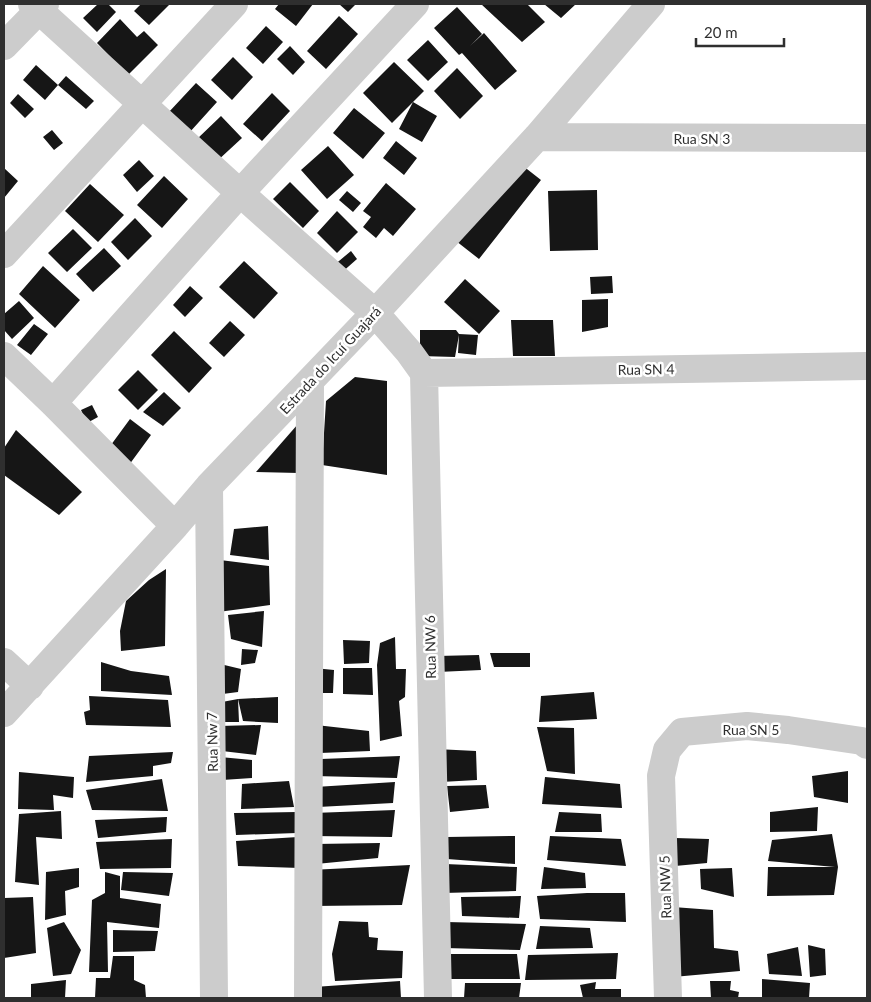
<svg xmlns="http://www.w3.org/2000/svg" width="871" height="1002" viewBox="0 0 871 1002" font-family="Lato,sans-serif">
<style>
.building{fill:#161616}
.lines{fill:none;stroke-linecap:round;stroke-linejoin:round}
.minor{stroke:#ccc;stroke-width:28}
.labels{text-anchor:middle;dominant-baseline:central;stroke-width:5;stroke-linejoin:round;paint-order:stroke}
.street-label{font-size:14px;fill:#2f2f2f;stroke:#fff}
</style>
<rect width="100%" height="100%" fill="#fff"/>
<path class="building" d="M98 4H108L116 12 97 32 83 18Z
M141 4H170L149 25 134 11Z
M279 4H313L296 26 275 9Z
M339 4H356L348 12Z
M481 4H527L545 22 522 42Z
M544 4H576L561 18Z
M457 7 482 34 470 46 484 33 517 71 495 90 462 53 459 55 434 28Z
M339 16 358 34 326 69 307 51Z
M120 19 137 37 144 31 158 45 128 75 97 43Z
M266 26 283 42 263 64 246 48Z
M428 40 448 62 428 81 407 60Z
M290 46 305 62 293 75 277 59Z
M233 57 253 77 232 100 211 80Z
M394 62 424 91 392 123 363 93Z
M36 65 58 85 45 100 23 80Z
M457 68 483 96 460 119 434 91Z
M66 76 94 101 86 109 58 85Z
M196 83 217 102 189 133 168 113Z
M272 93 290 111 262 141 243 124Z
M18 94 34 109 25 118 10 103Z
M413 102 437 116 422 142 399 129Z
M354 108 385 133 363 159 333 133Z
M221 116 242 138 216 162 196 140Z
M52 130 63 143 54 150 43 137Z
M396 141 417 158 404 175 383 158Z
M328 146 354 175 327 199 301 170Z
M139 160 154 176 137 192 123 175Z
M518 162 541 180 479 259 456 241Z
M4 168 18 181 4 198Z
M164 176 188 199 162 228 137 205Z
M290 182 319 211 303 228 273 199Z
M386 183 416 209 393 236 384 228 376 238 363 227 371 217 363 211Z
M90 184 124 215 98 242 65 211Z
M597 190 598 250 550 251 548 191Z
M347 191 361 203 353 212 339 200Z
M337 211 358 232 337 253 317 233Z
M135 218 152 236 128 260 111 242Z
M73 229 92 248 67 272 48 253Z
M104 248 121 266 93 292 76 274Z
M351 251 357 259 340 274 333 266Z
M244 261 278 293 254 319 219 287Z
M43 266 80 300 55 328 19 294Z
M612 276 613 293 591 294 590 277Z
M465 279 500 311 479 334 444 302Z
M190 286 203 298 185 317 173 305Z
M608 299V327L582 332V300Z
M19 301 34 318 12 339 4 330V314Z
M511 320H553L555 356H513Z
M230 321 245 335 224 357 209 343Z
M34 324 48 334 31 355 17 345Z
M420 330H456L459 334 478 335 476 355 458 353 459 335 455 357 420 356Z
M174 331 212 368 189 393 151 355Z
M138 370 158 390 138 410 118 390Z
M355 377 387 381V475L322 465 326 401Z
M164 392 181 408 163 426 143 412Z
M92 405 98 417 87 423 81 410Z
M130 419 151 435 129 465 108 449Z
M298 424 299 473 256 472Z
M16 430 82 492 59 515 4 475V448Z
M268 526 269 560 230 555 234 529Z
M220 560 269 566 270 605 218 612Z
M166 569 165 646 121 651 120 631 126 601 149 580Z
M264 611 262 647 231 639 228 615Z
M395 637 396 669H406L405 697 399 701 402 736 380 741 377 665 380 643Z
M343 640 370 641 369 663 344 664Z
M242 649 258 650 255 663 241 665Z
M490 653H530V667H494Z
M479 655 481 670 438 672 437 656Z
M101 662 131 671 169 676 172 695 101 691Z
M216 663 241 669 238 692 215 695Z
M314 668 334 670 333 693H314Z
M343 668H372L373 695 343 694Z
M594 692 597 719 539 722 541 696Z
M89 696 168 700 171 727 86 725 84 712 90 710Z
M278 697V723L243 721 238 699Z
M238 699 239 722H224L222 702Z
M261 725 256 755 222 751 219 726Z
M316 725 369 731 370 751 320 753Z
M537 727 574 728 575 774 547 771Z
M436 749 476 751 477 780 441 782Z
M173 752 171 763 153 766V776L86 782 89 756Z
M400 756 397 778 314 776 321 759Z
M220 757 252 760V778L222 780Z
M848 771V803L814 797 812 776Z
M19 772 74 777 73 798 53 795 54 810 18 809Z
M545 777 620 784 622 808 542 804Z
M162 779 168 811 92 810 86 790Z
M289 781 294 807 241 809 242 784Z
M395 782 393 803 318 807 315 787Z
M486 785 489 808 450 812 447 786Z
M818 807 817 831 770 832V812Z
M395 810 392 837 313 836V813Z
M61 811 62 839 36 837 39 885 15 882 19 814Z
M297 812V833L236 835 234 813Z
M559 812 601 814 602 832H555Z
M167 817 166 832 98 838 95 820Z
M832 834 838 867 834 895 767 896 768 867H835L768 861 772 840Z
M515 836V864L447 859V837Z
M550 836 621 839 626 866 547 860Z
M298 837 300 868 238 866 236 841Z
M675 838 709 839 707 863 675 866Z
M172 839 171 868 100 869 96 842Z
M380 843 378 858 316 864 315 844Z
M445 864 517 867 516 891 443 893Z
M410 865 402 905 313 906 310 870Z
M544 867 585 873 586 888 541 889Z
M79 868V887L65 891 66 915 45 920 46 872Z
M732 868 734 897 701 889 700 869Z
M105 872 120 876V898L161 904 159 928 107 922 108 972H89L92 900 105 893Z
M123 872 173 873 169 896 121 890Z
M587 893H625L626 922 540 919 537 896Z
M521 896 519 918 462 916 461 897Z
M33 897 36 953 4 958V898Z
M673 907 713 910 714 948 738 951 740 971 673 977Z
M339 921 368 922 369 937 378 938 377 950 403 951 402 978 335 981 332 954Z
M64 922 81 950 71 974 53 976 47 928Z
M446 922 526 924 520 950 445 948Z
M540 926 590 928 593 948 536 949Z
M113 930 158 931 155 951 113 952Z
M808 945 825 949 826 975 810 977Z
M798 947 802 976 769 974 767 954Z
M618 953 616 979 525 980 528 955Z
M447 954H517L520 979H450Z
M113 956H134V980L145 985 146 998H95L96 978H110Z
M762 979 810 983 809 998H762Z
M66 980 65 998H31V984Z
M400 981 401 998H314V987Z
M710 981H731L730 990 739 992 738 998H711Z
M596 982 595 989H621V998H583L580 985Z
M465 983H521L519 998H464Z"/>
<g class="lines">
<path class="minor" d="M32 4 240 193 375 313 409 352 424 373 438 998
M4 46 45 4
M537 137 867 138
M4 254 234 4
M4 356 53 403 175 526
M424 373 867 366
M53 403 240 193 415 4
M209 486 214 998
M4 662 30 686
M4 713 175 526 209 486 375 313 537 137 651 4
M308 998 310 382
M668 998 661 776 667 750 682 732 747 726 788 730 862 741 867 745"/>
</g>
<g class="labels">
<g class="street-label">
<text x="702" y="138">Rua SN 3</text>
<text transform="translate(330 360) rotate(-47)">Estrada do Icuí Guajará</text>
<text transform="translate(646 369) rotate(-1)">Rua SN 4</text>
<text transform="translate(430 647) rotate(-91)">Rua NW 6</text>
<text x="751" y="729">Rua SN 5</text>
<text transform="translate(212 742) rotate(-91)">Rua Nw 7</text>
<text transform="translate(665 887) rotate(-92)">Rua NW 5</text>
</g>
</g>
<rect width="871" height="1002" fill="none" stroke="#2f2f2f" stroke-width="10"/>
<path d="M696 38v8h88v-8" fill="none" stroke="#2f2f2f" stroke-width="2.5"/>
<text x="704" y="38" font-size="15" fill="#2f2f2f" stroke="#ffffff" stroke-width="4" paint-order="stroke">20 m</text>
</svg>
